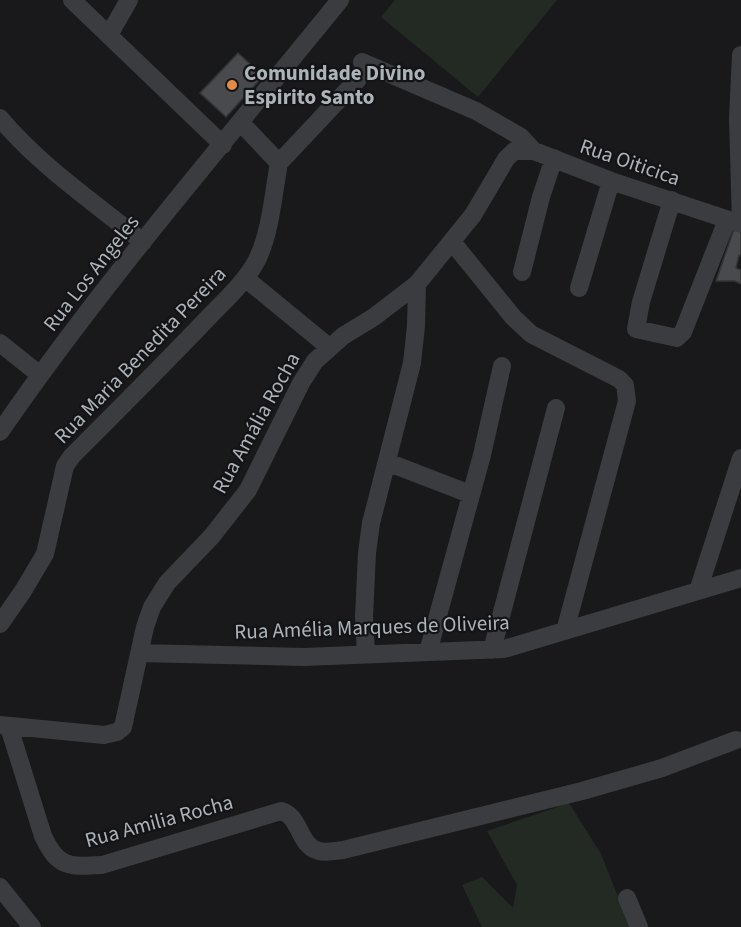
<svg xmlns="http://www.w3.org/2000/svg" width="741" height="927" viewBox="0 0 741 927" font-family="'Source Sans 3',sans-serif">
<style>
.green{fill:#232a23}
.building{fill:#484a4d;stroke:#333436;stroke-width:1.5}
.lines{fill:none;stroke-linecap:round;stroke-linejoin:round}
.minor{stroke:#3a3c3f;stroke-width:18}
.poi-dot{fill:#e48b48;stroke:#141416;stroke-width:2}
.labels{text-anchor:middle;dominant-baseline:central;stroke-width:4.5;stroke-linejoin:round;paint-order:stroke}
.poi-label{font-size:21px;font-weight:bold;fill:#acb3b9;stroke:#141416;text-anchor:start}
.street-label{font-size:21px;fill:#acb3b9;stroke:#141416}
</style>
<rect width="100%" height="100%" fill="#19191b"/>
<path class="green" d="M395 0H557L478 97 381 17Z
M569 803 601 854 630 927H482L462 885 482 877 513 908 517 885 487 831Z"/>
<path class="building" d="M238 53 263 76 226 117 200 93Z
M734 229 741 232V256L739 255 736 268 741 270V284L735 281H716Z"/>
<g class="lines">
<path class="minor" d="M72 0 223 145
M109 35 129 0
M741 55 738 118 741 222
M362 62 476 111 521 137 534 151
M0 118C40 166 95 203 143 242
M279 163 358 79
M672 200 641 302 636 329 677 338 683 332 727 220
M453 243 513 317 531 334 619 379 625 385 627 401 565 631
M522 272 541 197 554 158
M245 278 329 347
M579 288 611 181
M0 343 40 375
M0 432C104 281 225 142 340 0
M387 462 470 494
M698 591 741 458
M0 624 23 591 45 554 65 466 72 456C117 411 162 366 206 320 224 301 245 283 257 260 271 231 273 195 279 163L241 123
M492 650 556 408
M428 652 482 455 502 366
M139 653 304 657 504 649 741 578
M366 654 364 617 367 553 371 523 412 363 416 326 417 284
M0 725 104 735 117 732 123 727 145 627 152 607 167 583 212 536 248 490 301 383 315 361 343 336 374 317 417 284 473 215 506 159 514 151H534L611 181 741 224
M9 727 43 836C58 868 69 867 102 865L281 811C301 816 298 846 319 851 326 853 335 851 343 850L582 791 662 768 736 740
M0 887 32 927
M627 898 639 927"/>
</g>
<circle class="poi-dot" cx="232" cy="85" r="6"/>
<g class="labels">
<g class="poi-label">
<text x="244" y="73">Comunidade Divino<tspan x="244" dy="24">Espirito Santo</tspan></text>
</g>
<g class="street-label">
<text transform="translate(630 162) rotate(19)">Rua Oiticica</text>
<text transform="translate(91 273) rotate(-52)">Rua Los Angeles</text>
<text transform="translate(140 355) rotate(-46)">Rua Maria Benedita Pereira</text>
<text transform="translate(256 423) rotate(-61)">Rua Amália Rocha</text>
<text transform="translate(372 627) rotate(-2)">Rua Amélia Marques de Oliveira</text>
<text transform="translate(159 821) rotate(-15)">Rua Amilia Rocha</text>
</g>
</g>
</svg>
